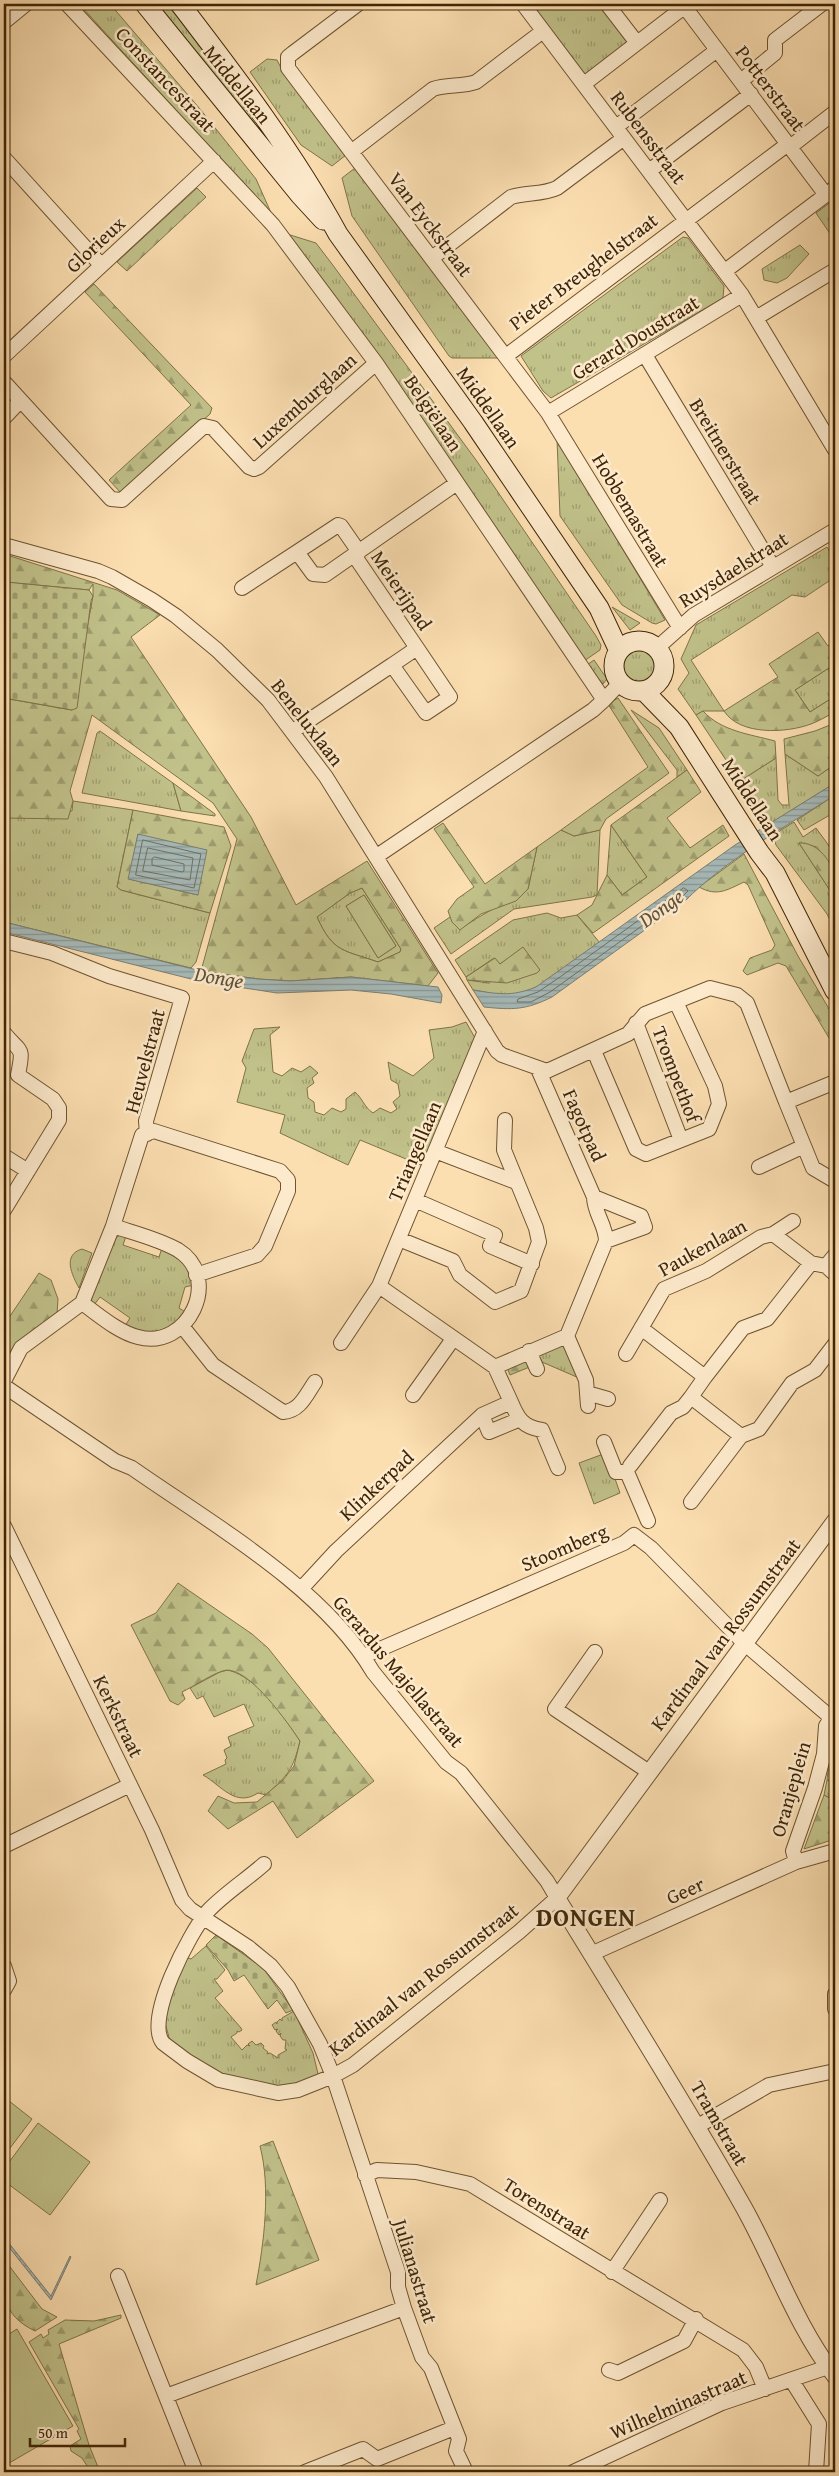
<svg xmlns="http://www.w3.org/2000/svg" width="839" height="2476" viewBox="0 0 839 2476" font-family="'Gentium Book Plus',serif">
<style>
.grass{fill:url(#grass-tufts);stroke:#807348;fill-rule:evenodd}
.forest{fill:url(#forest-firs);stroke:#807348;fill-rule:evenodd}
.cemetery{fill:url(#cemetery-stones);stroke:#807348}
.pitch{fill:#c1c18a;stroke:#807348}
.water{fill:url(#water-rules);stroke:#7c7e71}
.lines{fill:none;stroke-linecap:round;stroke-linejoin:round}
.shore{stroke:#726f5f;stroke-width:1}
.minor-casing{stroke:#6e5431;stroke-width:16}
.tertiary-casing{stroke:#6e5431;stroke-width:18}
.secondary-casing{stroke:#3f2506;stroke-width:21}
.minor{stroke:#fdeacc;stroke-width:14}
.tertiary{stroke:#fdeacc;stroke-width:16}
.secondary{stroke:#fdeacc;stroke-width:19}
.labels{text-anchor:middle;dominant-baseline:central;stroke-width:5;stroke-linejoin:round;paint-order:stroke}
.street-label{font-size:20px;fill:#3f2506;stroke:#fdeacc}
.water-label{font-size:21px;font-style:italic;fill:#5e513b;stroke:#fdeacc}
.district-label{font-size:25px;font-weight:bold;letter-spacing:1px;fill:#3f2506;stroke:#fdeacc}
</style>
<defs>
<pattern id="grass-tufts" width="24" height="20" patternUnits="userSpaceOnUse" patternTransform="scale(1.25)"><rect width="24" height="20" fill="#c1c18a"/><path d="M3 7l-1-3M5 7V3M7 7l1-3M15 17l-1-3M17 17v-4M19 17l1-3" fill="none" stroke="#9e9d6f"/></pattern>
<pattern id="forest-firs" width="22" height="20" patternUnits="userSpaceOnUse" patternTransform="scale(1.25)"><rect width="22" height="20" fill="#c1c18a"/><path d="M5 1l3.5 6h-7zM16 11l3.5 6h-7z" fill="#9e9d6f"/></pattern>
<pattern id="cemetery-stones" width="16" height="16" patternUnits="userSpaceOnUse" patternTransform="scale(1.25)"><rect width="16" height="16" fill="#c1c18a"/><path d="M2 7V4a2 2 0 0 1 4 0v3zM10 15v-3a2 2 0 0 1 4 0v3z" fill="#9e9d6f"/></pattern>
<pattern id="water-rules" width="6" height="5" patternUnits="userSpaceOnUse" patternTransform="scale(1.25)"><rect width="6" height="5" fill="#a5b9b8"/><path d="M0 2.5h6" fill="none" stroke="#889694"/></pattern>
</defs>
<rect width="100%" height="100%" fill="#fcdfb1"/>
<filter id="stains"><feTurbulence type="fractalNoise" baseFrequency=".004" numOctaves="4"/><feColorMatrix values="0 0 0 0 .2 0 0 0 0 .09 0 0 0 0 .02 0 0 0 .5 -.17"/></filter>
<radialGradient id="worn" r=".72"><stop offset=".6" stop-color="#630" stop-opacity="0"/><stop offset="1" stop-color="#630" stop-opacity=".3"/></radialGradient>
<path class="grass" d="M79 4H110L200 109 256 179 272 215Z
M156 4H176L316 201Z
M532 4H602L630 41 585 75Z
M267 59 277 60 284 74 346 155 332 166 301 145 250 72Z
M355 168 500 358H452L449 356 352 216 342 178Z
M835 199V241L816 213Z
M287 234 316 243 332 264 476 460 596 636 601 645 600 650 584 661 333 293Z
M683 237 688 238 724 286 723 298 551 398 543 391 521 356Z
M800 245 809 254 787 278 777 283 764 280 762 269Z
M557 439 665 620 656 624 652 623 622 605 560 516Z
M827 547 835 560V577L805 597 792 595 691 660 724 711H703L696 715 678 689 689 673 681 659 696 625Z
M612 607 640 623 630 630Z
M623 666a16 16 0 1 1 32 0a16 16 0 1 1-32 0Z
M594 660 607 679 603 684 587 665Z
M835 664V706L829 700 810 712 795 690Z
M631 710 659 728 687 770 677 777V770Z
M100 731 173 783 181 811 82 793 97 733Z
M785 754 818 776 835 764V783L768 825 740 781 776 758 778 800 782 805H789Z
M835 795V812L804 830 797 820Z
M73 801 133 810 117 887 121 890 210 913 196 962 191 968 4 922V818L72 811Z
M794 822 803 837 816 828 835 854V875L817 847 799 843 835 898V930L827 914 776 845 773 835Z
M611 825 647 877 622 895 607 875Z
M561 830 574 836 600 830 597 895 592 897 514 909 451 954 434 928 450 917 460 929C482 914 505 903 528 889L537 847Z
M362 888 401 949 400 952 378 962C344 950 333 953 317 917L350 893ZM364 895 396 946 378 958 346 906Z
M547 913 561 918 577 915 600 943C575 960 536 997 504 995 494 995 483 991 473 990L467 980 489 983 523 948 500 964 494 958 466 977 455 960 513 920Z
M466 1022 475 1038 423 1166 360 1140 348 1165 280 1133 285 1115 237 1102 246 1068 242 1061 254 1029 280 1027 270 1035 273 1072 282 1076 292 1068 301 1072 310 1066 318 1073 312 1078 314 1083 307 1088 308 1098 314 1102 315 1112 324 1115 332 1108 341 1112 346 1109V1099L355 1092C363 1099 364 1107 373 1113L380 1108 391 1113 397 1109 393 1102 400 1096 398 1084 391 1080 388 1062 413 1076 434 1058 429 1030 452 1027Z
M120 1235 126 1236 123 1245 159 1257 162 1248 185 1264 194 1285 185 1287 179 1308 187 1313C163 1334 156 1337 125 1326L130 1318 100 1297 94 1305 89 1296 114 1239Z
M82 1249 92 1253 79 1288C72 1275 62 1255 82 1249Z
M565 1341 579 1378 535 1359 533 1354Z
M606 1453 620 1493 594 1504 579 1463Z
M228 1670C260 1679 283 1715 300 1741 293 1770 288 1775 266 1795L258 1793C235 1808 221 1785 203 1775L226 1764 225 1760 227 1758 224 1750 231 1746 228 1737 254 1726 244 1704 214 1717 203 1696 197 1699 190 1688 220 1672Z
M827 1780 835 1781V1801L824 1795Z
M206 1946 225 1970 217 1979H214L223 1991 215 1998 241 2028 242 2030 239 2032 237 2031V2033L231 2037 242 2050 247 2045 250 2046 248 2044 252 2041 256 2045 261 2043 264 2046 263 2048 268 2052 267 2054 270 2053 278 2058V2055L287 2050 285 2049 286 2040H283L280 2036 281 2033 279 2035 276 2031 278 2029 275 2030 272 2025 276 2022 277 2024V2022L280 2019 282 2021V2018L294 2011 313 2053 319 2078 289 2086 271 2087 215 2075 170 2041 164 2019 182 1955 191 1959Z"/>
<path class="forest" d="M197 188 206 197 127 271 117 262Z
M94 284 212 408 210 414 121 493 109 480 191 405 85 292Z
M4 554 117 590 160 615 131 637 251 817 296 905 367 861 438 973 428 986 351 977 290 981 258 979 201 971 237 839 213 803 92 715 70 791 73 801 68 819 4 818V737L9 699 72 710 93 596V584L89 590 4 582ZM362 888 401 949 400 952 378 962C344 950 333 953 317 917L350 893Z
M818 632 828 646 835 642V664L795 690 810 712 829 700 835 706V712C827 716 819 721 811 724 787 733 740 736 724 711L778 677 769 664Z
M618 698 669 773 606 819 600 830 574 836 561 830 648 767 608 704Z
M703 711C721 731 749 734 775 741L776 758 740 781 696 715Z
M835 723V764L818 776 785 754 784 739 815 731Z
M687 770 701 792 667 818 690 848 723 825 729 836 593 933 577 915 592 905 607 875 622 895 647 877 611 825Z
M173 783 215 814V816L181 811Z
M133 810 224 827 231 846 210 913 121 890 117 887ZM138 834 198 895 129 879Z
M443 823 485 884 537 847 528 889 516 901 481 914 460 930 452 922 448 911 457 899 474 887 434 829Z
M799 843C816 842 829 858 835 874 837 881 835 891 835 898Z
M744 854 798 956 835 1019V1048L786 966 778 963 747 975 743 971 750 958 772 950 775 945 748 885 744 882C727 890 717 897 699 887Z
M523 947 540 970 537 973 507 983 467 980 466 977 495 958 500 964Z
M39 1273 51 1280 58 1299 57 1314 4 1367V1325Z
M528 1356 532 1366 510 1375 506 1365Z
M178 1583 252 1634 268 1648 374 1781 297 1838 273 1801 228 1829 208 1811 218 1796 234 1803 257 1802 283 1780 294 1766 300 1741C288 1723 251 1670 227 1670 216 1671 193 1687 182 1692L185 1699 178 1705 170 1701 131 1625 156 1613Z
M832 1734 835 1735V1781L827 1780Z
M824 1795 835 1801V1839L804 1849Z
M273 2141 319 2260 256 2285C264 2243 271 2188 260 2146Z
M4 2259 42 2309 57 2317 35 2331C0 2314 4 2293 4 2259Z
M121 2315V2318L59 2344 89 2445 100 2472H91L82 2458 71 2451 70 2446 81 2439 77 2431 79 2429 29 2342 41 2334 43 2338 49 2334 48 2330 65 2320 94 2321Z"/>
<path class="cemetery" d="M6 582 89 590 93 596 91 601 77 708 72 710 4 698V600Z
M216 1935 263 1968 293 2010 286 2013 277 2000 268 2009 244 1975 234 1981 228 1970 206 1945Z"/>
<path class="pitch" d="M364 895 396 946 378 958 346 906Z
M4 2097 32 2119 4 2156Z
M38 2123 90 2162 50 2215 4 2181V2169Z
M17 2329 73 2426 4 2466V2337Z"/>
<path class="water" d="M835 783V795C787 826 725 860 685 901L552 997C526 1010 513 1010 484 1007L473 990C498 994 511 997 536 987L735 845Z
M138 834 207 850 198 895 128 879Z
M4 922 201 971 258 979 290 981 351 977 438 987 442 995 441 1003 391 994 351 990 277 993 199 981 4 932Z
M4 2237 51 2296 70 2256 71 2257 51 2300 4 2241Z"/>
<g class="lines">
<path class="shore" d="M143 840 201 854 194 888 136 875Z
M148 848 193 858 190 880 143 871Z
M155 857 184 864V871L182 872 152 865V859Z
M684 888 688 891 682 897 550 992 531 1002H517L518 999 538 992 560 977Z"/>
<defs>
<path id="minor" d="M67 4 273 225 376 363 604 700 593 710 377 856
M358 4 293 53 288 57V68L548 413 680 628
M523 4 742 295 835 450
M607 4 637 43
M684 6 826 195
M4 22 26 4
M741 81 775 53V40L822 4
M584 84 688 4
M616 127 717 50
M790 147 835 112
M351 152 433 89C447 84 462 87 476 82L543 31
M4 158 101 265
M649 171 751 94
M432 258 511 197C526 192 542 195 557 188L624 138
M725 271 835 188
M756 318 835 270
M645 355 773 567
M4 356 214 161
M506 356 788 144
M4 382 111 499 122 500 204 426 213 428 249 467 254 469 259 467 376 363
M548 413 742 295
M4 418 20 401
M4 545 98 571 112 577 152 600 176 616 217 650 268 700 326 777 497 1051 502 1055 547 1071 628 1034 645 1014 710 988 737 995 747 1003 786 1102 835 1082
M359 552 341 526 338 525 297 552 313 574 325 575 457 483
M354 555 417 648 392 665
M242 588 297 552
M657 648 694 615 835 530
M604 700 620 683
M293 731 392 665 426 713 450 697 417 648
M4 941 52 953 109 976 182 998 146 1121 147 1134
M636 1023 681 1140
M4 1033C21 1054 24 1045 18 1075L53 1099 59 1108V1120L4 1210
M594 1051 636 1149 646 1154 709 1129 719 1104 715 1086 676 1002
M538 1069 594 1197 641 1216 645 1227 606 1241 567 1336
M786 1102 813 1168 835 1181
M435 1151 516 1182
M4 1156 28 1171
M759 1167 804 1146
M594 1197C594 1213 606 1225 606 1241
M415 1200 495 1235 490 1246 532 1264
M113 1226 142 1135 154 1131 280 1171 288 1180V1191L265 1246 257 1255 196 1275
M773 1234 793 1221
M399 1239 453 1261 460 1275 495 1302 521 1291 539 1242 536 1228 504 1150 505 1120
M835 1255 826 1266 835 1274
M379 1286 495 1367
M182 1326 213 1365 283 1412C300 1411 306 1395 315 1382
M641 1328 705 1377 691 1397 741 1436
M341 1343 379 1286 485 1031
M529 1351 537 1369
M626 1354 664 1289 706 1271 761 1237 773 1234 811 1263 826 1266
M495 1367 567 1336 586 1380 588 1406
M705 1377 743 1328 767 1319 811 1263
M4 1381 21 1348 82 1303 113 1226C134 1233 159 1239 178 1250 223 1278 188 1351 138 1337 118 1332 99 1315 82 1303
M4 1386 115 1461 132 1468C212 1524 323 1587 373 1672L446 1762 461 1773 547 1881 557 1898 519 1932 353 2065 333 2076 298 2090 278 2093 219 2080 187 2061 163 2043C144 2019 190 1932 208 1911 224 1894 246 1880 264 1864
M587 1393 608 1399
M413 1395 453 1339
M511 1402C518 1419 523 1427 542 1430L558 1468
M482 1415 489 1432 518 1420
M604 1442 616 1472H627L648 1521
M630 1466 671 1413 683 1407 691 1397
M691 1502 741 1436 759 1429 792 1383 815 1370 835 1344
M4 1526 152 1830 182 1900 190 1909 248 1947 271 1966 288 1987 320 2044 333 2076 398 2272V2287L404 2308 422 2357 431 2368 459 2439 456 2451 466 2472
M301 1589 336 1551 482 1415 511 1402 495 1367
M595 1652 555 1709 649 1772
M364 1656 624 1543 634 1535 651 1548 745 1644 835 1721
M831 1718 826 1726 824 1754 815 1788 793 1851 796 1862 835 1851
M4 1846 130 1785
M591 1954 796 1862
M4 1966 9 1981 4 1990
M835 1994V2009
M698 2126 769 2085 835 2071
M365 2175 377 2170 416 2172 470 2184 743 2350 756 2367 765 2389
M612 2272 660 2200
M118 2276 196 2472
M609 2370 618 2373 684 2341 696 2319
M792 2381 819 2424 816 2472
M166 2396 404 2308
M305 2472 363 2449 377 2459 454 2428
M573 2472 722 2403 828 2367"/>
<path id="tertiary" d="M835 1521 557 1898C620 2001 684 2102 743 2206 774 2261 796 2326 835 2376"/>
<path id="secondary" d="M145 4 300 195 323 220
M180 4C236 77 294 153 338 234L473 422 599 608 619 651
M614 666a25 25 0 1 1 50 0a25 25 0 1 1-50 0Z
M644 691 679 727 759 852 775 873 835 991"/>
</defs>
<use href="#minor" class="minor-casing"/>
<use href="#tertiary" class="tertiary-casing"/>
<use href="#secondary" class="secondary-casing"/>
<use href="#minor" class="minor"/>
<use href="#tertiary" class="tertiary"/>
<use href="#secondary" class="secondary"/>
</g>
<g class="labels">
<g class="street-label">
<text transform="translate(166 79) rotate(47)">Constancestraat</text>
<text transform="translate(238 84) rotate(51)">Middellaan</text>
<text transform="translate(771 88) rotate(53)">Potterstraat</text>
<text transform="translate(649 137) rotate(53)">Rubensstraat</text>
<text transform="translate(431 224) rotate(53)">Van Eyckstraat</text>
<text transform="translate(95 244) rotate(-43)">Glorieux</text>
<text transform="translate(583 271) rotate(-37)">Pieter Breughelstraat</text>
<text transform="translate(635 337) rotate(-31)">Gerard Doustraat</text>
<text transform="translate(304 400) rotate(-42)">Luxemburglaan</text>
<text transform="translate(489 407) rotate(55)">Middellaan</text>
<text transform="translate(434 413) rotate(56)">Belgiëlaan</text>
<text transform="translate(726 451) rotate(59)">Breitnerstraat</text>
<text transform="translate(631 510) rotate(59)">Hobbemastraat</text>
<text transform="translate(733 569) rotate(-32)">Ruysdaelstraat</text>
<text transform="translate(402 590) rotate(56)">Meierijpad</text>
<text transform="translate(308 722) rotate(52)">Beneluxlaan</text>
<text transform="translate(753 799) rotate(57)">Middellaan</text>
<text transform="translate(144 1061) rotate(-75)">Heuvelstraat</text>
<text transform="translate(677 1074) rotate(69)">Trompethof</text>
<text transform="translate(585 1125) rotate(66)">Fagotpad</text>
<text transform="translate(414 1151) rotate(-67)">Triangellaan</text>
<text transform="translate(702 1247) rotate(-29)">Paukenlaan</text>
<text transform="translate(376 1485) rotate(-43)">Klinkerpad</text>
<text transform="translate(564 1547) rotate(-23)">Stoomberg</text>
<text transform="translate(725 1634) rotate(-53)">Kardinaal van Rossumstraat</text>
<text transform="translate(399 1671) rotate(50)">Gerardus Majellastraat</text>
<text transform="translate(119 1716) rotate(64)">Kerkstraat</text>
<text transform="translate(790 1789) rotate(-74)">Oranjeplein</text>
<text transform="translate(685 1890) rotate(-24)">Geer</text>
<text transform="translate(423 1979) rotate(-38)">Kardinaal van Rossumstraat</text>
<text transform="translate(720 2123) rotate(60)">Tramstraat</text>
<text transform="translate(547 2208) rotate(32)">Torenstraat</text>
<text transform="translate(416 2271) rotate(73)">Julianastraat</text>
<text transform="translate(678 2404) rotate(-23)">Wilhelminastraat</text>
</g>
<g class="water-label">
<text transform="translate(661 908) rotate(-36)">Donge</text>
<text transform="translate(219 977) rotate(9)">Donge</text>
</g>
<g class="district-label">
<text x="586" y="1917">DONGEN</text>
</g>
</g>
<rect width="839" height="2476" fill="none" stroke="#fcdfb1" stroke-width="20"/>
<rect x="5" y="5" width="829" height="2466" fill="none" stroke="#3f2506" stroke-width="2.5"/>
<rect x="10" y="10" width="819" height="2456" fill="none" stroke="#3f2506"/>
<path d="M30 2438v8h95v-8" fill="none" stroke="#3f2506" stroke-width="2.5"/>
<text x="38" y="2438" font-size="15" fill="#3f2506" stroke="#fdeacc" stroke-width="4" paint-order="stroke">50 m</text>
<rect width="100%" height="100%" filter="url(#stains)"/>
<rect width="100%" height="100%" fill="url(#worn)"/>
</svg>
